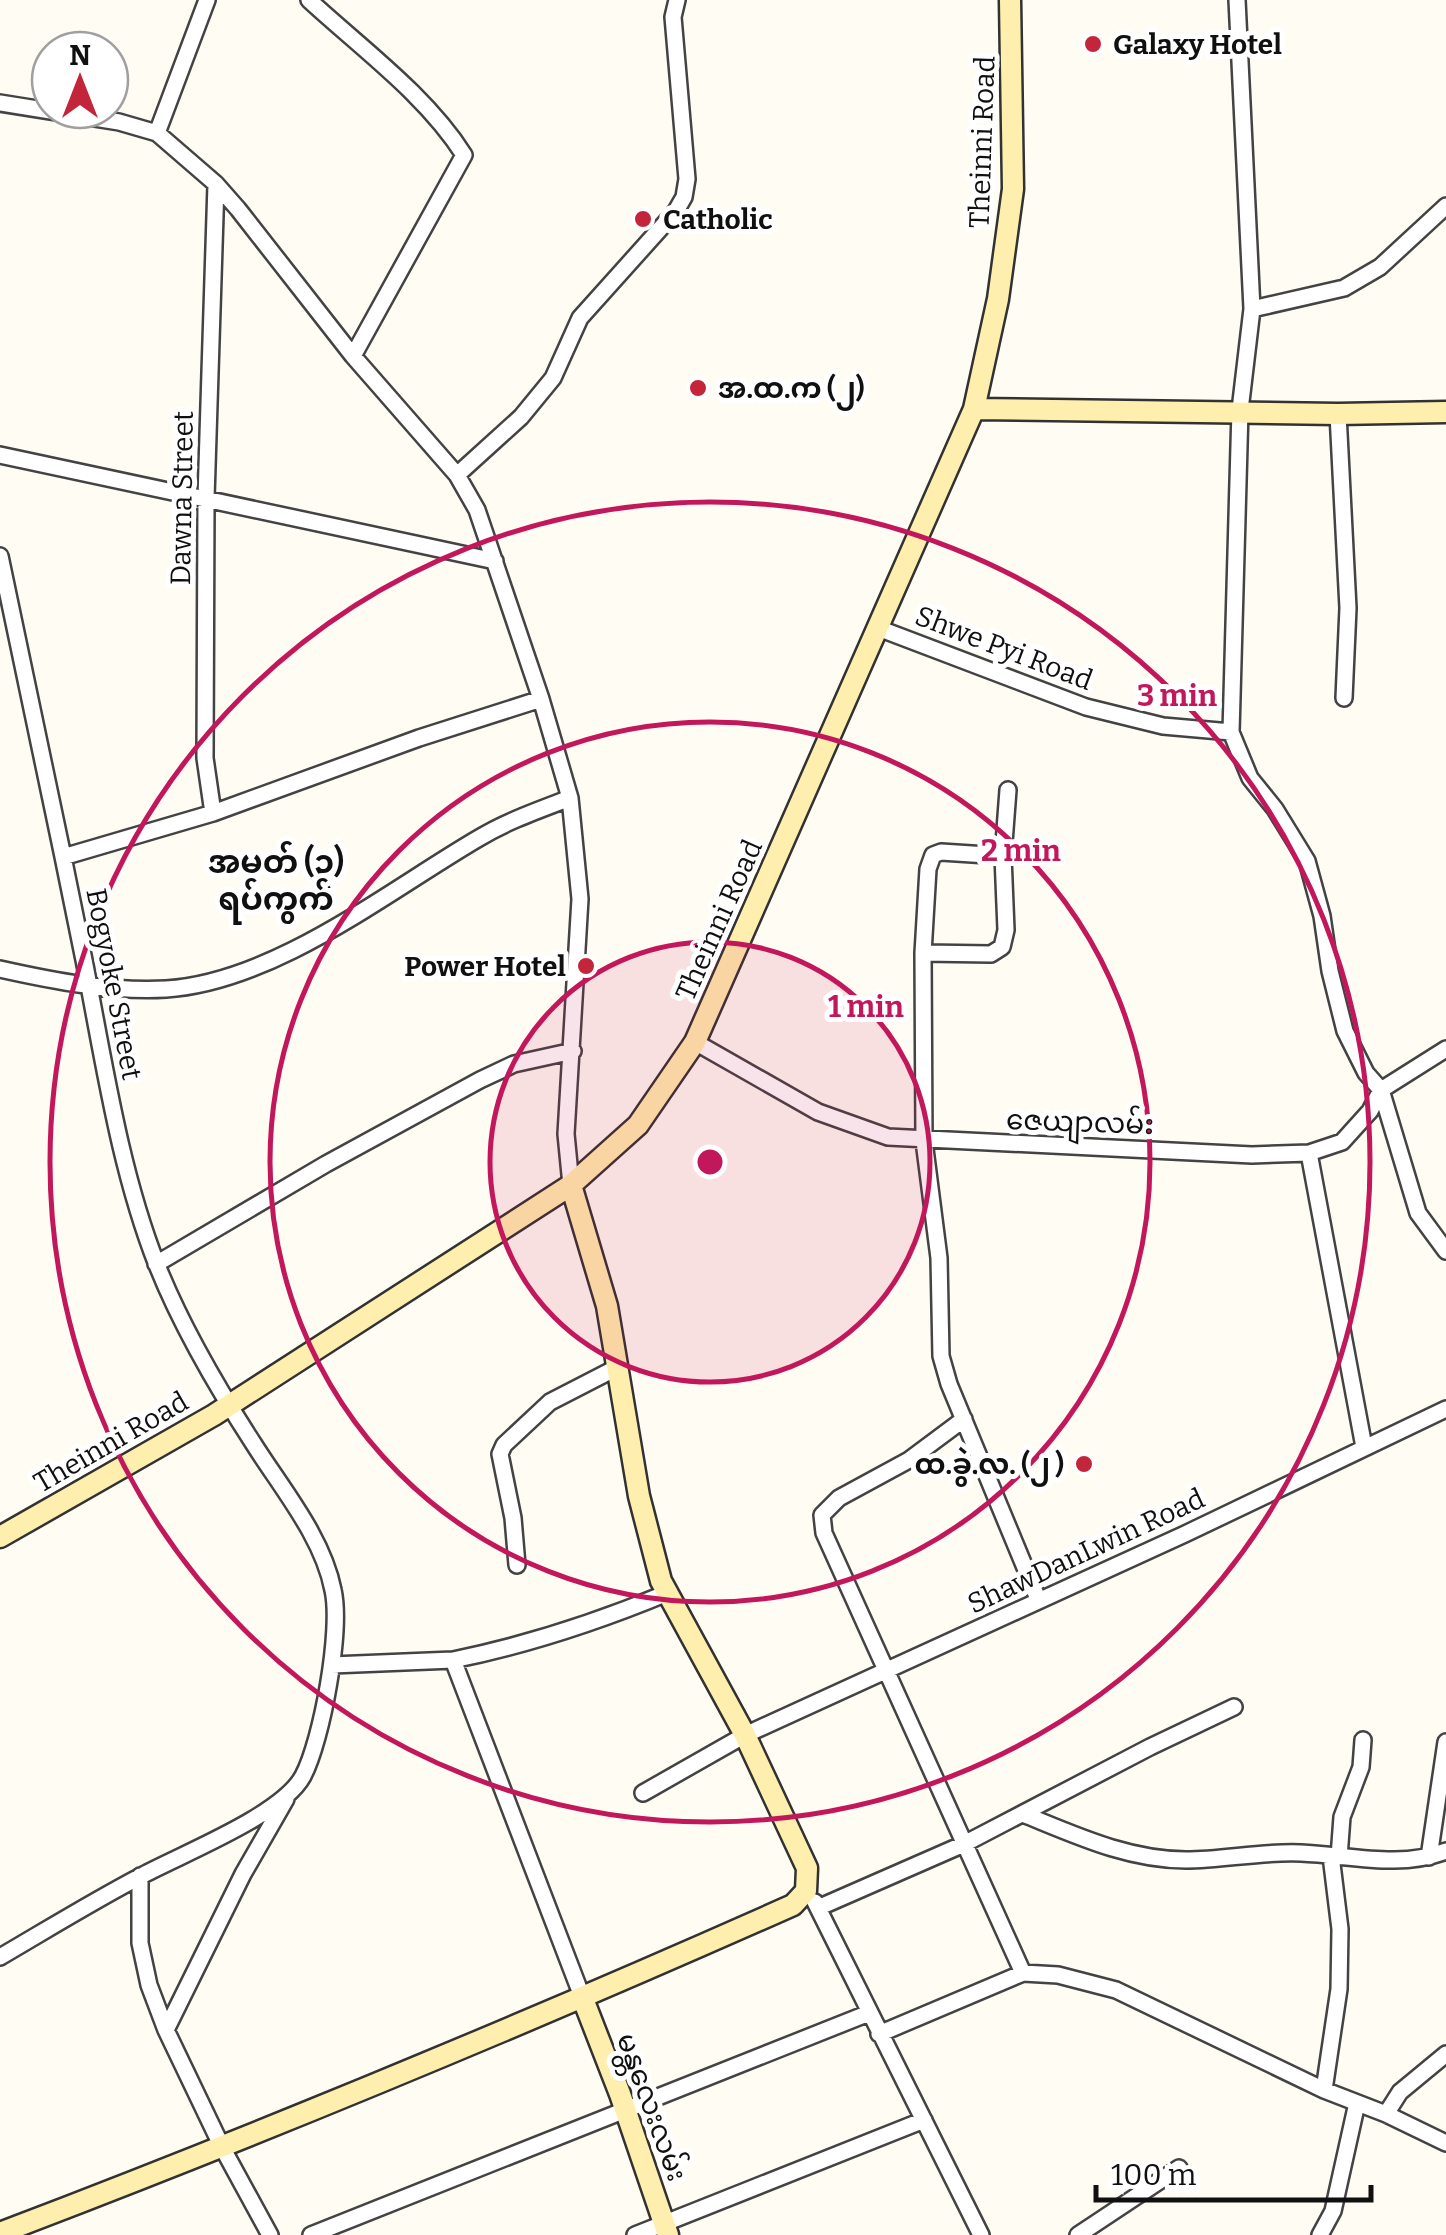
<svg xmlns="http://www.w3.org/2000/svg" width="1446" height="2235" viewBox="0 0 1446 2235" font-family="Bitter,'Noto Sans Myanmar',serif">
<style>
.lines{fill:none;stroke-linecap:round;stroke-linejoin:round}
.street-casing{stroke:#434343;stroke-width:20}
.secondary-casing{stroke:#323232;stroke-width:25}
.street{stroke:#fff;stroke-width:15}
.secondary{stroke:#ffefae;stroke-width:20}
.ring{fill:none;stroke:#c2185b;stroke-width:5}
.poi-dot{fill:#c3253b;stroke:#fff;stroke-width:4}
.labels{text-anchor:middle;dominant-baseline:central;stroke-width:10;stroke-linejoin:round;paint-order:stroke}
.poi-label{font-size:28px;font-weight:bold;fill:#101010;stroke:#fff;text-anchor:start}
.street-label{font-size:28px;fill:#101010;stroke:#fff}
.quarter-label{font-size:32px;font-weight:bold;fill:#101010;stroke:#fff}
.centre{fill:#c2185b;stroke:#fff;stroke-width:5}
.ring-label{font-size:30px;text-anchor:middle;font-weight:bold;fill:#c2185b;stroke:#fff;stroke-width:10;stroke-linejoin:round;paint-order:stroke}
</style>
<rect width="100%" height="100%" fill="#fffcf3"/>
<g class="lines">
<defs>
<path id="street" d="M309 0C361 48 426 95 464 155L353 356
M1237 0 1252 309 1240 410 1231 732 1250 778 1275 809 1307 861 1322 916 1330 971 1345 1031 1366 1073 1381 1090 1418 1213 1446 1251
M0 103 119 122 157 133 216 184 238 209 353 356 457 475 477 510 541 699 570 798 580 899 566 1134 571 1185
M157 133 207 0
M1252 309 1344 288 1380 267 1446 206
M1338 414 1348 608 1344 698
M0 455 495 561
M457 475 521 417 553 378 580 318 676 211 684 197 687 179 673 17 677 0
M0 556C28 690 57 825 84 960 104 1061 119 1168 157 1265 182 1328 218 1389 255 1446 283 1490 323 1538 333 1590 342 1630 322 1740 303 1776 282 1815 184 1853 143 1875 95 1900 48 1929 0 1957
M878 628 1086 707 1163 726 1231 732
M213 813 205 758 206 498 216 184
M1003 856 941 852 933 855 928 869 923 953 924 1141 939 1258 941 1356 949 1384 1038 1599
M63 857 213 813 419 738 541 699
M923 953 991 954 1002 947 1006 930 1003 856 1008 790
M0 969C54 981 110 992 166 989 275 982 388 891 479 838 507 821 539 810 570 798
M695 1042 818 1112 888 1137 1252 1155 1309 1153 1342 1142 1370 1111 1381 1090 1446 1049
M1309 1153 1364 1447
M156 1264 326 1164 480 1080 514 1064 573 1051
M964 1419 909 1460 839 1498 822 1515 824 1533 1023 1973
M517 1565 513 1518 500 1454 504 1445 550 1402 618 1367
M453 1660C527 1645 597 1622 667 1593
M332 1665 453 1660 583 1999
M643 1793 745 1735 1185 1534 1446 1409
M1023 1814C1075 1835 1128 1860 1186 1860 1224 1860 1263 1851 1301 1853 1350 1855 1399 1869 1446 1851
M1339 1857 1342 1817 1361 1767 1363 1740
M1429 1857 1446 1742
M140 1876V1943L149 1985 166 2030 222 2147 270 2235
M815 1902 981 2235
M820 1907 964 1844 1150 1747 1234 1707
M166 2030 243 1874 286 1799
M879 2034 1023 1973 1058 1975 1116 1990 1324 2090 1386 2114 1446 2143
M1324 2090 1339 1989 1340 1929 1331 1856
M1386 2114 1400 2092 1446 2054
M311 2235 869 2013
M635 2235 924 2120
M1078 2235 1179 2168
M1320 2235 1333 2211 1357 2103"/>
<path id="secondary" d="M974 409 1338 414 1446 412
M0 1537 214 1415 571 1185 638 1125 695 1042 974 409 998 299 1013 189 1010 0
M583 1999 620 2094 668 2235
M0 2233C268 2131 532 2021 793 1905L806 1891 807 1868 745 1735 661 1581 639 1496 607 1306 571 1185"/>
</defs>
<use href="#street" class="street-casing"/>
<use href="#secondary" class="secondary-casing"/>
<use href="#street" class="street"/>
<use href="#secondary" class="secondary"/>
</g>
<circle cx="710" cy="1162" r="220" fill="#c2185b" fill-opacity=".12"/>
<g class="ring">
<circle cx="710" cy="1162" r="220"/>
<circle cx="710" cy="1162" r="440"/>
<circle cx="710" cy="1162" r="660"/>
</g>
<g class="poi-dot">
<circle cx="1093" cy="44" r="10"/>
<circle cx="643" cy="219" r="10"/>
<circle cx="698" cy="388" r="10"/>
<circle cx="586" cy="966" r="10"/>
<circle cx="1084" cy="1464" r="10"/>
</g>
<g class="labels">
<g class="poi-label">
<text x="1113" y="44">Galaxy Hotel</text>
<text x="663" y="219">Catholic</text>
<text x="718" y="388">အ.ထ.က (၂)</text>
<text x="566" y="966" text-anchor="end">Power Hotel</text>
<text x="1064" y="1464" text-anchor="end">ထ.ခွဲ.လ. (၂ )</text>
</g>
<g class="street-label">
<text transform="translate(982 142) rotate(-88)">Theinni Road</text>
<text transform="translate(182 498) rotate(-89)">Dawna Street</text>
<text transform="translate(1004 648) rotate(21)">Shwe Pyi Road</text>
<text transform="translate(719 920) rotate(-66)">Theinni Road</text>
<text transform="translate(114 984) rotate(79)">Bogyoke Street</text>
<text transform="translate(1080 1122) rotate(2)">ဇေယျာလမ်း</text>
<text transform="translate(111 1442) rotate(-30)">Theinni Road</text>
<text transform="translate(1086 1551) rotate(-25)">ShawDanLwin Road</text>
<text transform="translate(652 2107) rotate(70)">မန္တလေးလမ်း</text>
</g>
<g class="quarter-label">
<text x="276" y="862">အမှတ် (၃)<tspan x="276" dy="37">ရပ်ကွက်</tspan></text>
</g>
</g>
<circle cx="710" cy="1162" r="15" class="centre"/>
<g class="ring-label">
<text x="1177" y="706">3 min</text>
<text x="1021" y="861">2 min</text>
<text x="866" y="1017">1 min</text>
</g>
<g transform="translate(80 80)"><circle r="48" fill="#ffffff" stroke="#9f9f9f" stroke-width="2.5"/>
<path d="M0-8L18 38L0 25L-18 38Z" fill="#c3253b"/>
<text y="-15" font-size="28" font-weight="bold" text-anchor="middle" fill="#101010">N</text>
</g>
<path d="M1096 2185v15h275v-15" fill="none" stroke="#101010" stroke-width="5"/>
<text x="1111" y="2185" font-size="30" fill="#101010" stroke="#ffffff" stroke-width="8" paint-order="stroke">100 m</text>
</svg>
